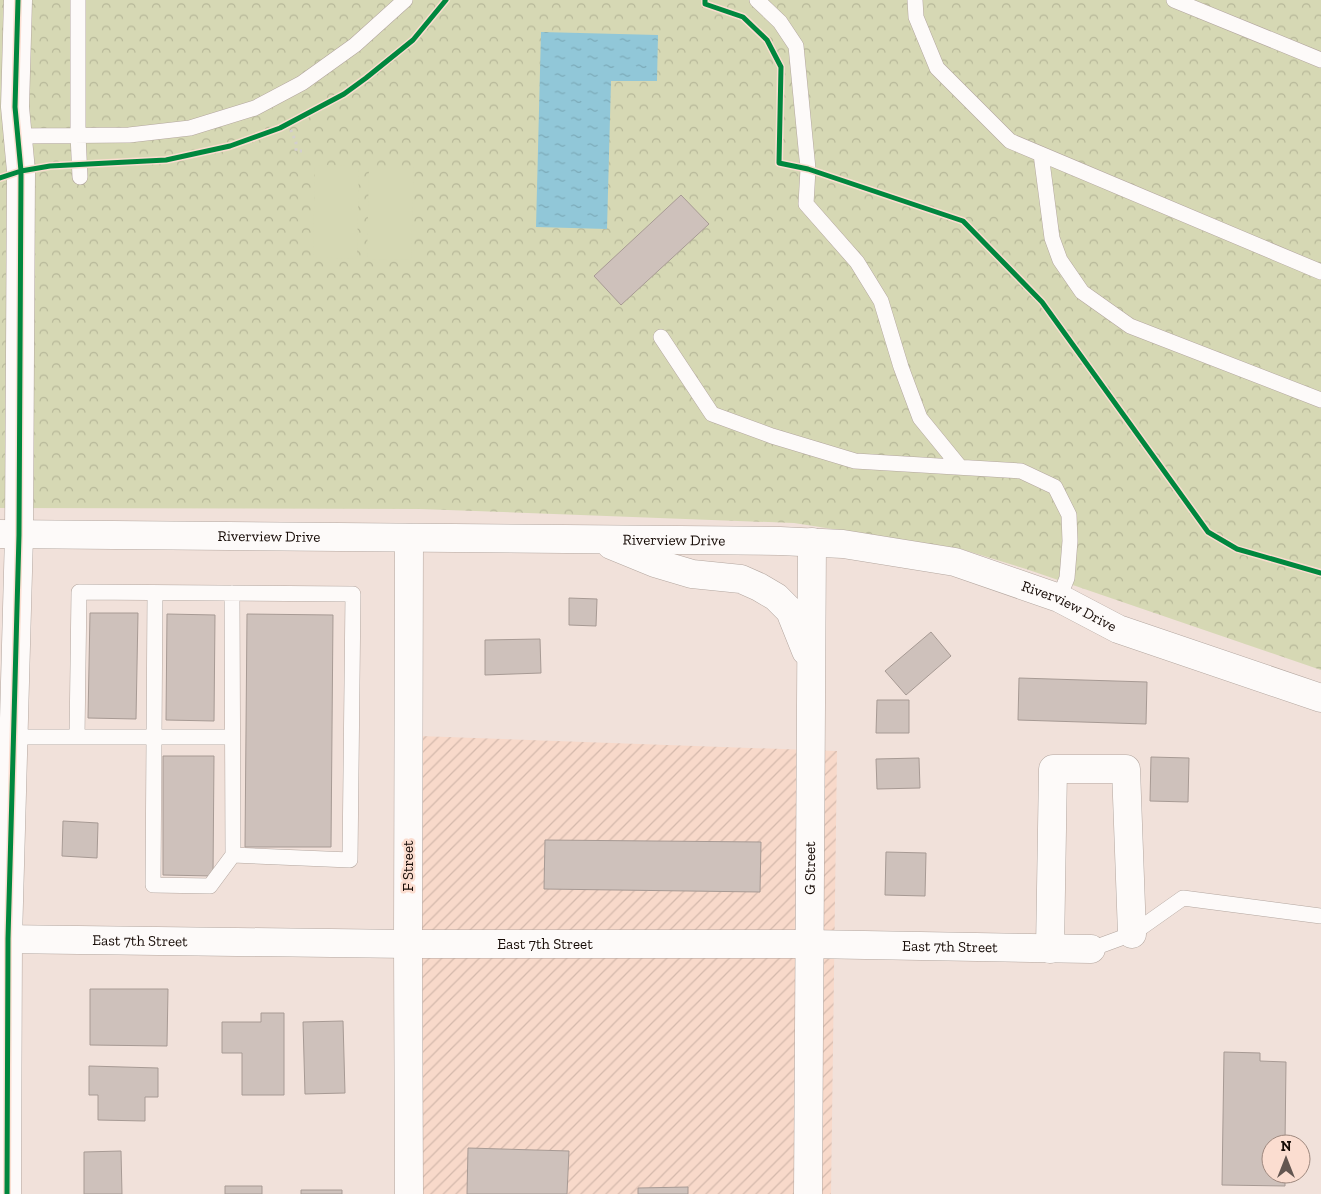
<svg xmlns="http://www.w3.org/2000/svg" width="1321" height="1194" viewBox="0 0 1321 1194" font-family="'Zilla Slab',serif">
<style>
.industrial{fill:url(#industrial-furrows)}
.park{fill:url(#park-crowns)}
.pitch{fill:#d6d8b4}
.water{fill:url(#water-ripples)}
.building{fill:#cec1bb;stroke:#a79a94}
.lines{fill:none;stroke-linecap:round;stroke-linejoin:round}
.lane-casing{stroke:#b3a69f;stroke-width:16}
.street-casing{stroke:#b3a69f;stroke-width:29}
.secondary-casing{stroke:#b3a69f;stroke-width:29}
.path{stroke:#d4cfcd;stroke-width:3;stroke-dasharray:2.5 4;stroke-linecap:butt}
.lane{stroke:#fdfaf9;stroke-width:15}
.street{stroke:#fdfaf9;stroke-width:28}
.secondary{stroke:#fdfaf9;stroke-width:28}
.cycleway-casing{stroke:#fbddd0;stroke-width:8}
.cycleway{stroke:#00873e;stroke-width:5}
.labels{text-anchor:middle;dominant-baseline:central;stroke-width:5;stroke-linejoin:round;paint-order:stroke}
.street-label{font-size:15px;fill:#160b06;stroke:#fbddd0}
</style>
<defs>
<pattern id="industrial-furrows" width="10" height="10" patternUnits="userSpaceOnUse" patternTransform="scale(1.25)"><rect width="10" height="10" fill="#f8d9ca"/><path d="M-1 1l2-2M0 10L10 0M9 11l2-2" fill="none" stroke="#d4b9ac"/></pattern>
<pattern id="park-crowns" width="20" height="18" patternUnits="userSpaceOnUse" patternTransform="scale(1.25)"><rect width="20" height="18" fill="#d6d8b4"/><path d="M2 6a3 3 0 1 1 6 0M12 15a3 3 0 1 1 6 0" fill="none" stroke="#b7b899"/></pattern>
<pattern id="water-ripples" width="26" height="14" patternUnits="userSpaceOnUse" patternTransform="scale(1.25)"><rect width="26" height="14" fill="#91c7d8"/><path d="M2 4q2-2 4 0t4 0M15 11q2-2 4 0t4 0" fill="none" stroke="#7caab8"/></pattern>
</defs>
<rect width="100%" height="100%" fill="#f1e1da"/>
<path class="industrial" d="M419 736 837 751 831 1194H419Z"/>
<path class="park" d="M0 0H1321V670L1026 569 961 549 794 523 420 509 0 508Z"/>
<path class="pitch" d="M315 165 359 166 357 259 313 257Z
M369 166H414L411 260 367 259Z"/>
<path class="water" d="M541 32 658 35 657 81H611L607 229 536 227Z"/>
<path class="building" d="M681 195 709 224 621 305 594 276Z
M569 598 597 599 596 626 569 625Z
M90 613H138L136 719 88 718Z
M167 614 215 615 214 721 166 720Z
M247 614 333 615 331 847H245Z
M931 632 951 656 906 695 885 671Z
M540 639 541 673 485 675V640Z
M1019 678 1147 682 1146 724 1018 720Z
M877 700H909V733H876Z
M163 756H214L213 876 163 875Z
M1151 757 1189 758 1188 802 1150 801Z
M919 758 920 788 877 789 876 759Z
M63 821 98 823 97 858 62 856Z
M545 840 761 842 760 892 544 889Z
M886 852 926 853 925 896 885 895Z
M90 989H168L167 1046 90 1045Z
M261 1013H284V1095H242V1053H222V1022H261Z
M343 1021 345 1093 305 1094 303 1022Z
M1224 1052 1260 1053V1061L1286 1062 1285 1144H1271V1174H1285V1186L1222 1185Z
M89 1066 158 1068V1097H145V1121L98 1120V1095H89Z
M468 1148 569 1151 567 1194H467Z
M121 1151 122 1194H84V1152Z
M225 1186H262V1194H225Z
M688 1187V1194H638V1188Z
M301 1190H342V1194H301Z"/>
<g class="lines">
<defs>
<path id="lane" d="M78 0V135L80 177
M757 0 780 22 796 46 808 169 806 204 857 262 881 301 901 367 920 418 960 467
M915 0 916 17 937 68 1010 141 1321 272
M1174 0 1321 60
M17 136 129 135 190 128 255 108 302 83 355 45 405 0
M1041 154 1052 238 1060 260 1082 292 1130 326 1321 400
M661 337 712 414 772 436 855 461 1021 471 1055 487 1069 515 1070 541 1067 578 1059 598
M232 593 233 855
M13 737H231
M77 737 79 592 353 594 350 860 233 855 210 886 153 885 155 593
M1091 949 1132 934 1183 898 1321 916"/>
<g id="street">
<path d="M409 538 408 944 409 1194"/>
<path id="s1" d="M0 939 408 944H809L1091 949"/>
<path d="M1050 949 1053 769H1126L1132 934"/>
<path d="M7 1194 8 939 19 535 21 171 15 107 18 0"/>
</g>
<g id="secondary">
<path id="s2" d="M0 534 780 541 843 544 955 562 1059 598 1118 629 1321 698"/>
<path d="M611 545 655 563 692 574 741 579 759 587 776 597 790 611 806 651"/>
<path id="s3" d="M808 1194 812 542"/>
</g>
</defs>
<use href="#lane" class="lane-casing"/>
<use href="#street" class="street-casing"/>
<use href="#secondary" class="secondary-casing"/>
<path class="path" d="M288 124 296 142V151H302"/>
<use href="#lane" class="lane"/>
<use href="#street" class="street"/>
<use href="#secondary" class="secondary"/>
<defs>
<path id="cycleway" d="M705 0V4L743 17 767 40 781 67 779 163 808 169 963 221 1042 302 1208 532 1237 549 1321 573
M0 178 21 171 50 166 166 160 230 146 280 128 344 94 366 78 413 40 446 0
M7 1194 8 939 19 535 21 171 15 107 18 0"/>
</defs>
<use href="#cycleway" class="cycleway-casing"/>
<use href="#cycleway" class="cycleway"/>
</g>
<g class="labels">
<g class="street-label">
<text stroke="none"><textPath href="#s2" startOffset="269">Riverview Drive</textPath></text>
<text stroke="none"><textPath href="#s2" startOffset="674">Riverview Drive</textPath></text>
<text stroke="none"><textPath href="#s2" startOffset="1079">Riverview Drive</textPath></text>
<text transform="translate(408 866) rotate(-90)">F Street</text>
<text stroke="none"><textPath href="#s3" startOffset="326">G Street</textPath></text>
<text stroke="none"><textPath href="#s1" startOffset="140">East 7th Street</textPath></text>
<text stroke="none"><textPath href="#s1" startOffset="545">East 7th Street</textPath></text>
<text stroke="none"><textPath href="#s1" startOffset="950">East 7th Street</textPath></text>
</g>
</g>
<g transform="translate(1286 1159)"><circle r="24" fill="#fbddd0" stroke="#9f897f"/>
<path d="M0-4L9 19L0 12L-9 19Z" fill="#635650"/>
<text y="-8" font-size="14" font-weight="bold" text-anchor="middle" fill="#160b06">N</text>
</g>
</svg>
